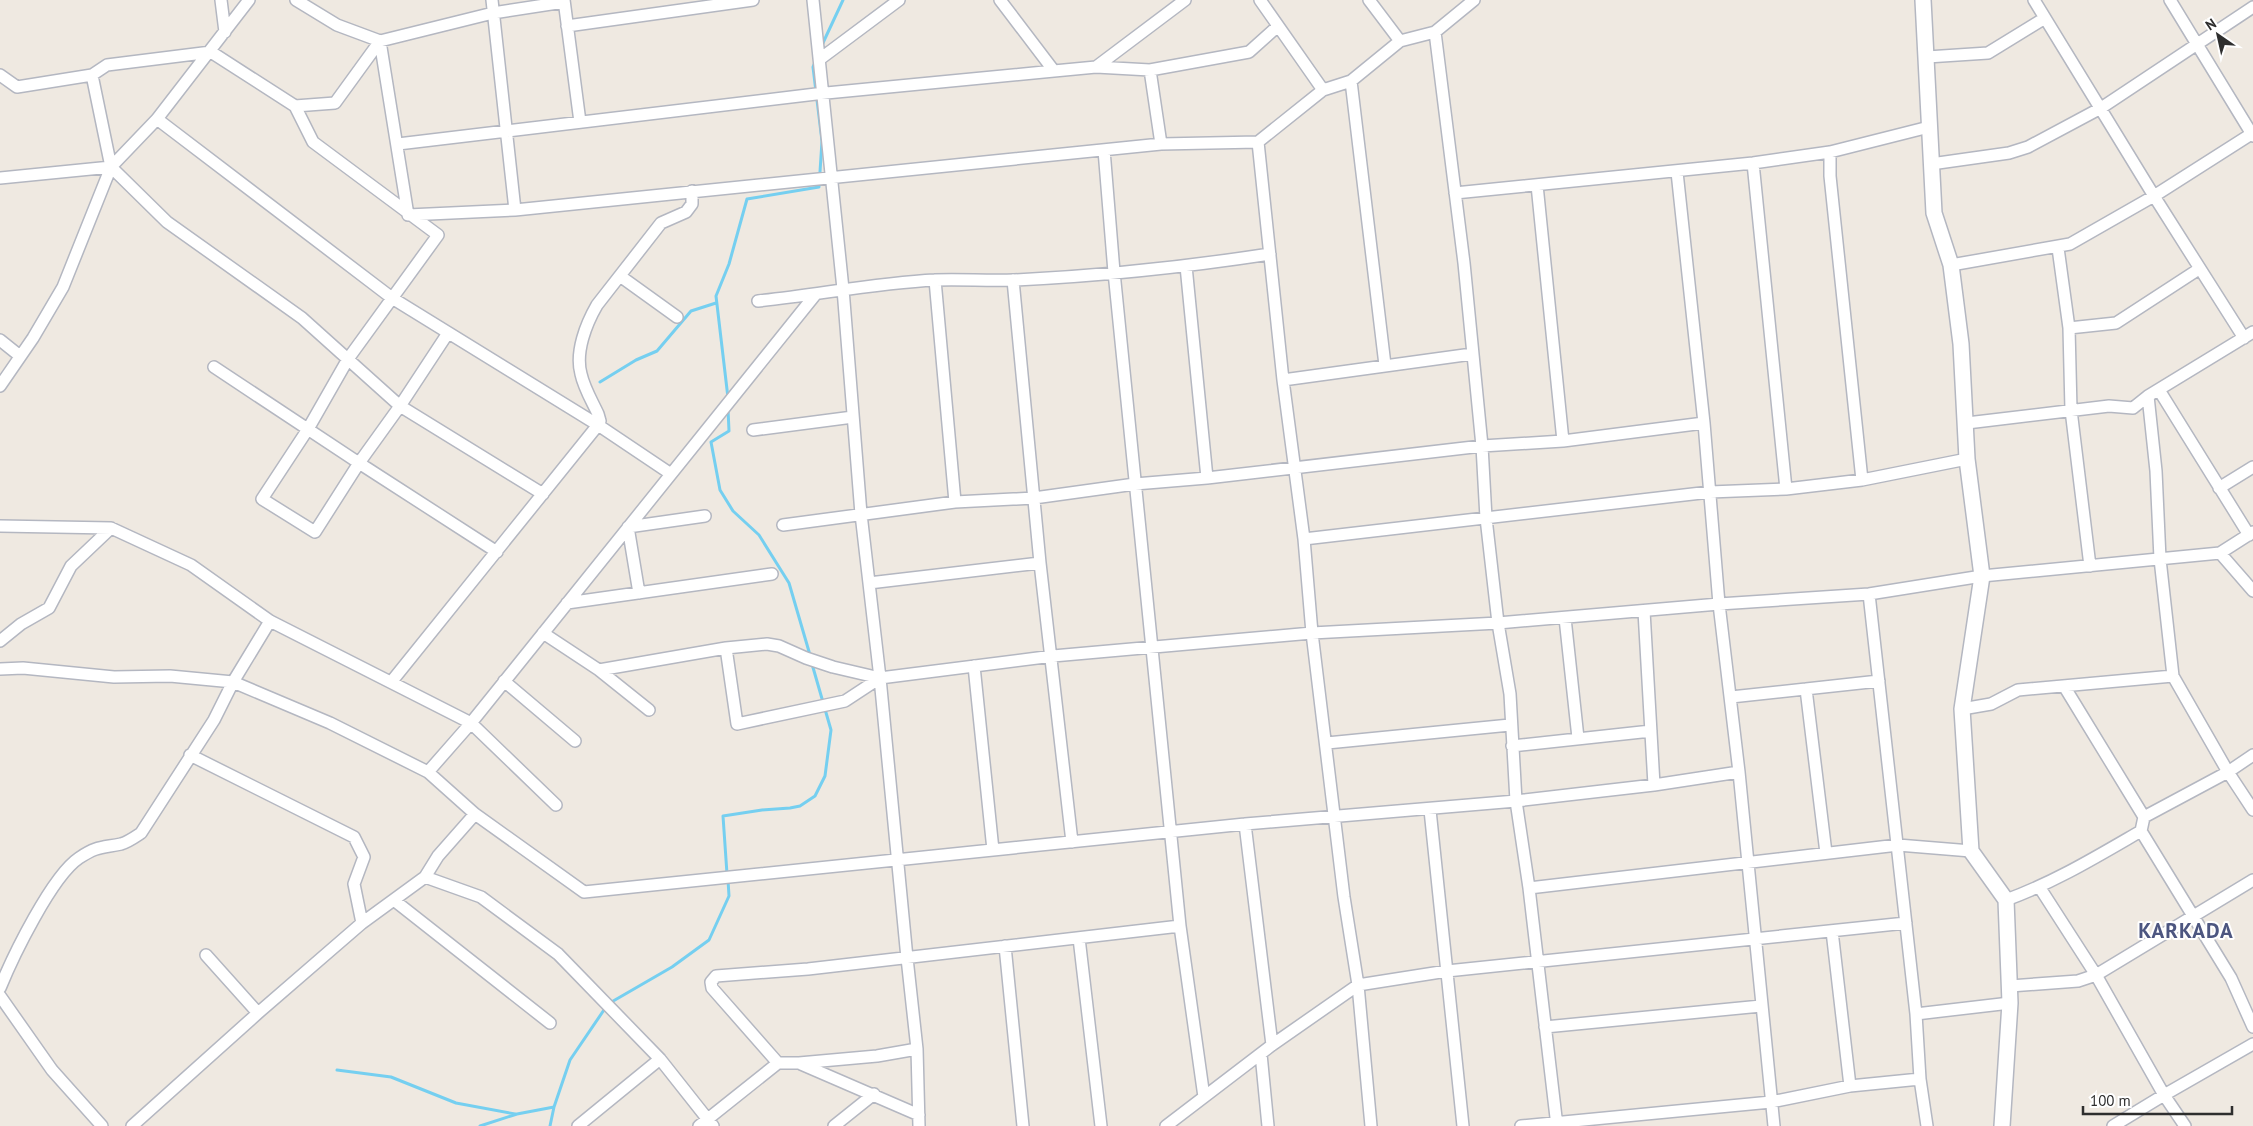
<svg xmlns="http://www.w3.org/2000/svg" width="2253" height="1126" viewBox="0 0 2253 1126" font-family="'PT Sans',sans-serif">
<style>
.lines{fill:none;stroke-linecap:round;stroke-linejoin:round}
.stream{stroke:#75cff0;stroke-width:3}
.minor-casing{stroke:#b4b7c1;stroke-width:14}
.tertiary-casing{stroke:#b4b7c1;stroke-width:18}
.minor{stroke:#fff;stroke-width:11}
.tertiary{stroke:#fff;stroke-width:15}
.labels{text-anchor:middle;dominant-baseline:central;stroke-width:4;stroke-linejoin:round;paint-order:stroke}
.district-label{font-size:21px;font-weight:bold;letter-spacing:1px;fill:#4d5680;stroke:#fff}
</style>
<rect width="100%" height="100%" fill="#efe9e1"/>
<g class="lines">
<path class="stream" d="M822 45 843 0
M600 382 636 360 657 351 691 311 716 303
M728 398 716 296 729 264 747 199 819 187 822 141 813 67 815 62
M728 409 729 431 711 442 720 490 733 511 759 535 789 583 810 655
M727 874 723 816 762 810 790 808 800 806 815 796 825 776 831 730 812 664
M337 1070 391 1077 456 1103 515 1114
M480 1126 517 1114 554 1107 570 1060 608 1004 672 967 709 940 729 896 728 880
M550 1126 554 1107"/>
<defs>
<path id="minor" d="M221 0 225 32
M296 0 337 25 380 41 493 13 564 2
M492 0 515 210
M564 0 580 122
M813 0 843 289 861 514 880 678 907 958 917 1049 919 1126
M1000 0 1054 71
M1260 0 1323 90
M1369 0 1400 41
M2034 0 2154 196 2244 338
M2170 0 2253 136
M567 26 753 0
M1435 32 1464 263 1482 446 1486 518 1498 623 1510 694 1516 801 1529 888 1557 1126
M380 41 408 215 515 210 1161 144 1258 142 1323 90 1351 81 1400 41 1435 32 1474 0
M1927 57 1988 53 2045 18
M820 59 899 0
M1096 67 1185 0
M1150 70 1161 144
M0 75 17 87 92 75 107 65 211 52 295 106 313 142 438 235 348 359 308 429 262 499 315 532 359 463 214 367
M92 75 111 167 167 222 302 318 400 406 359 463 497 552
M1351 81 1385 365
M295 106 335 103 380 41
M157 119 392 298 598 425 671 474
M1258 142 1283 380 1304 539 1312 633 1344 897 1358 985 1371 1126
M398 144 816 94 1054 71 1096 67 1150 70 1249 52 1278 26
M1104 150 1114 272 1180 926 1204 1097
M1830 152V176L1862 480
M1753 163 1786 489
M1931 164 2009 153 2028 147 2101 108 2253 7
M1677 172 1704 423 1719 604 1739 772 1774 1126
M0 178 111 167
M1537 185 1563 441
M1455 193 1753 163 1830 152 1929 127
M2058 248 2069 328 2071 410 2090 566
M1951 265 2070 244 2154 196 2253 133
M1186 266 1207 478
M620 276 677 317
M935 280 955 502
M1013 280 1040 563 1072 842
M758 301C817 295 875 283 935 280 961 279 988 281 1014 280 1099 276 1185 267 1270 254
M2069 328 2116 323 2199 269
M448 333 400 406 543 494
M0 340 20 356
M1283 380 1472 354
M0 386 33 338 63 287 111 167 157 119 249 0
M2159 390 2249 535
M2148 396 2156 471 2160 559 2173 676
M1967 423 2109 406 2133 408 2148 396 2253 332
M753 430 853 417
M2219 488 2253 467
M783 525 955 502 1034 498 1135 484 1207 478 1482 446 1563 441 1704 423
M0 526 111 528 191 565 270 621 471 723 556 805
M1304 539 1710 492 1786 489 1862 480 1967 459
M2220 553 2253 591
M869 583 1040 563
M639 593 628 527 705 516
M1869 594 1916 1014 1920 1079 1927 1126
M567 603 772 574
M1644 611 1654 785
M1565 618 1578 738
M543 633 599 670 649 710
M0 641 21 624 49 608 71 566 111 528
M726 648 737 724 845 701 880 678
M974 666 993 850
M0 669 23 668 114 677 170 676 233 682 330 723 428 772 475 814 584 892 1245 824 1516 801 1654 785 1739 772
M599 670 726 648 767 644 779 646 806 658 833 667 880 678 1053 656 1312 633 1498 623 1719 604 1869 594 1982 576 2220 553 2253 532
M392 681 598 425 600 421 598 414C592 401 584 388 581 374 575 352 586 324 597 305L661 223 686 212 692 204V191
M504 681 575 741
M2064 686 2144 817
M1806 689 1826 853
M1731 697 1879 681
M1962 709 1991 704 2018 690 2173 676 2228 772 2253 810
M1327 743 1510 725
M1512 746 1651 731
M190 755 354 837 364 857 354 884 362 923
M428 772 471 723 815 295
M1430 810 1463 1126
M1245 824 1272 1045
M2141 831 2231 978 2253 1027
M425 877 481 897 558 954 660 1059 713 1126
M1529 888 1898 845 1971 851
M2040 888 2096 975 2164 1095 2185 1126
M2006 900C2055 882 2096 857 2141 831L2144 817 2228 772 2253 755
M395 901 550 1023
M1832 931 1850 1086
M1079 938 1101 1126
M1005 946 1023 1126
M206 955 258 1013
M2010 986 2078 981 2096 975 2253 880
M0 988C13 956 52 876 79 858 97 846 101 848 121 844 128 842 135 837 141 833L214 720 233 682 270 621
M0 996 52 1070 102 1126
M1916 1014 2010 1003
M1545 1027 1761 1006
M1261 1054 1268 1126
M778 1063 712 988 711 982 716 976 808 969 1180 926
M801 1064 919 1115
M132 1126 258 1013 362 923 425 877 438 856 475 814
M578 1126 660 1059
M699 1126 778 1063H799L877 1056 917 1049
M834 1126 874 1094
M1166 1126 1272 1045 1358 985 1447 971 1906 923
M1521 1126 1771 1102 1850 1086 1920 1079
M2113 1126 2164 1095 2253 1044"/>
<path id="tertiary" d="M1923 0 1934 213 1951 265 1961 344 1967 459 1982 576 1962 709 1971 851 2006 900 2010 1003 2002 1126"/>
</defs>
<use href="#minor" class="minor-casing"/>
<use href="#tertiary" class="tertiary-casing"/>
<use href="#minor" class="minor"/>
<use href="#tertiary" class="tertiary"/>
</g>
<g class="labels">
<g class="district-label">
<text x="2186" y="930">KARKADA</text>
</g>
</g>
<g transform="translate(2218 35) rotate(326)" stroke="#ffffff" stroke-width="4" paint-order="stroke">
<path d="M0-4L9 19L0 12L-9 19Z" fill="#2e2e2e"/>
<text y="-8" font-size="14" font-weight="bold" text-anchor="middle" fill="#2e2e2e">N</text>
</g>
<path d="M2083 1106v8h149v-8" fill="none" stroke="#2e2e2e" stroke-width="2.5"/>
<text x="2090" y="1106" font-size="15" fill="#2e2e2e" stroke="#ffffff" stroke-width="4" paint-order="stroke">100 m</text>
</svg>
